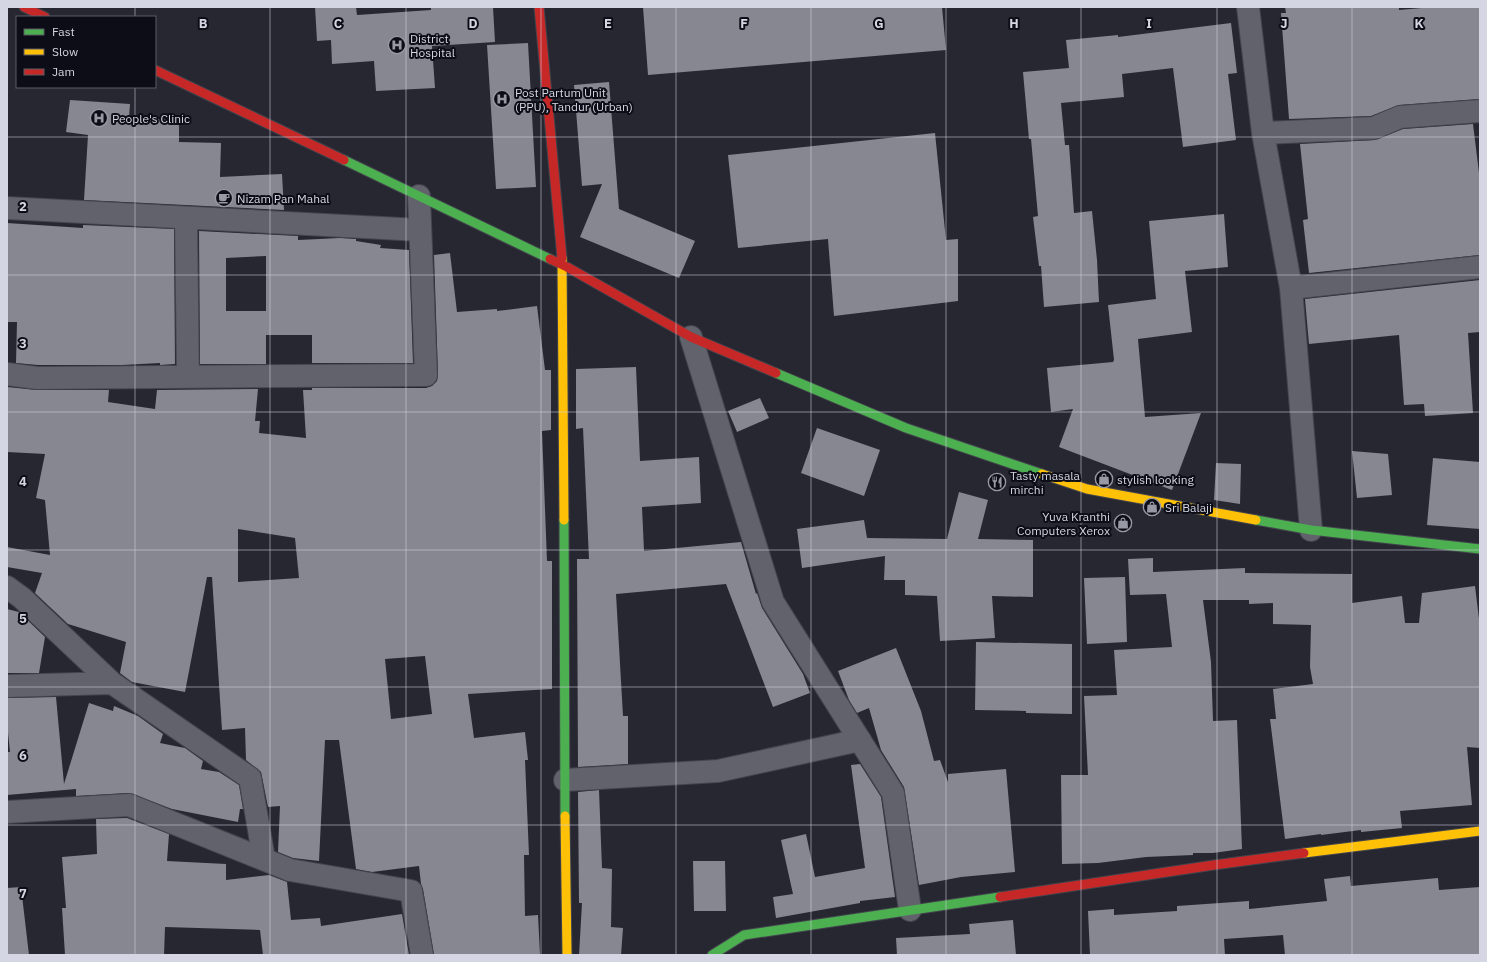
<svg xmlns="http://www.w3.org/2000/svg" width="1487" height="962" viewBox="0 0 1487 962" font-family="'IBM Plex Sans',sans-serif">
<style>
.building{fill:#868790;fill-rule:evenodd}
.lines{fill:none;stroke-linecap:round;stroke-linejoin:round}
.street-casing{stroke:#43444d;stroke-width:24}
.fast-casing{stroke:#43444d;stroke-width:11}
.slow-casing{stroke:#43444d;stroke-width:11}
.jam-casing{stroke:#43444d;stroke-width:11}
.street{stroke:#61626b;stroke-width:22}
.fast{stroke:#4caf50;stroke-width:9}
.slow{stroke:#ffc107;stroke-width:9}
.jam{stroke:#c62828;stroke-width:9}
.grid{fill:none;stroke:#d4d6e3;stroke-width:1;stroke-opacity:0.55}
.labels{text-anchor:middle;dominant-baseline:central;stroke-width:4;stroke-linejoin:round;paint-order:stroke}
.poi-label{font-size:12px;fill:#d4d6e3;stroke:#0c0d16;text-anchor:start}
.grid-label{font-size:13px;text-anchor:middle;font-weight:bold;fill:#d4d6e3;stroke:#0c0d16;stroke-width:4;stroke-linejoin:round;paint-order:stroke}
</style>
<rect width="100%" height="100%" fill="#262731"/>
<path class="building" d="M315 7H356L357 15 431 10V7H493L495 42 432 46 435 88 376 91 374 61 332 64 331 40 317 41Z
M643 7H942L946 50 648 75Z
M1285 7H1399V10L1433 7H1480V99L1399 105 1371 116 1289 119 1281 13H1286Z
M1231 23 1237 73 1228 74 1236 140 1183 147 1173 68 1122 74 1124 97 1061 103 1065 145H1069L1074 213 1092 211 1097 260 1099 302 1044 307 1041 266H1039L1033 217 1038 216 1031 139H1029L1023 72 1069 68 1066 40 1118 35V37Z
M528 43 536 187 496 189 487 45Z
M609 82 619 209 695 241 679 278 580 237 602 184 582 186 574 85Z
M70 100 130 104 129 118 179 120V142L221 143 220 177 282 174 284 210 84 200 88 135 66 132Z
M1473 124 1480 181V255L1309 273 1303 220 1308 219 1300 144 1375 140 1403 129Z
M935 133 946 240 958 239V301L834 316 828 239 738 248 728 155Z
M1224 214 1228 267 1185 271 1192 332 1138 339 1145 417 1201 413 1172 490 1059 447 1073 409 1051 412 1047 368 1113 362 1114 360 1108 305 1156 299 1149 221Z
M7 223 83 228V225L174 229 175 364 160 365V363L122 365H38L16 363 17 322H7Z
M199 231 298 236V240L340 238 356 239V241L381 245 380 248 409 250 413 363H312V335H266V364H200ZM266 256V311H226V258Z
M450 253 457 312 497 309V311L537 306 545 370H551V430L542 431 547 561H552V689L468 694 474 738 525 732 528 760H525L529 855H524L525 916 538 915 540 955H434L423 889 421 884 419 866 372 872 356 869 339 740H325L319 861 293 858 278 852 280 806 268 807 261 772 246 760 245 728 222 730 212 577H207L185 692 132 682 120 673 126 642 68 624 35 593 42 573 7 567V547L50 555 45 500 36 498 45 454 7 452V387L37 390H109L108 402 155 409 157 390 258 389 255 421H260L259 433 306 438 303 390H312V388H426L432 386 437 381 438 375 434 255ZM238 529 295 538 299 578 238 582ZM425 656 432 714 391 719 385 659Z
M1480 280V332L1468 333 1473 413 1425 416 1424 404 1404 405 1399 335 1309 344 1305 299Z
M636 367 640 461 699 457 701 503 642 507 644 551 741 542 756 594 757 593 762 608 803 674 810 693 773 707 726 584 616 594 623 716H628V764L578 767 577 559H589L583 428 576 429V369Z
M760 398 769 418 737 432 728 411Z
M817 428 880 450 864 496 801 473Z
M1352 451 1388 454 1392 495 1357 498Z
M1433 458 1480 462V529L1427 525Z
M1216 463 1241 464 1240 504 1214 500Z
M959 492 988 500 978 539 1033 540V597L992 596 995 638 940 641 937 596 905 595V580H884L885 556 802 568 797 529 864 520 867 538 947 539Z
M1153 558V572L1245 568V573L1352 574V603L1402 596 1405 623H1419L1422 593 1475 586 1480 627V748L1467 747 1472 805 1400 811 1402 828 1361 832V830L1321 835V834L1285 839 1270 719H1276L1273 689 1313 684 1310 667 1311 625 1273 624V603L1249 604V600H1203L1211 662 1213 721 1237 720 1242 849 1213 853H1193V855L1146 857 1098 863 1062 864 1061 775H1088L1084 696 1117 695 1114 650 1172 647 1166 594 1130 595 1128 559Z
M1125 577 1127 642 1087 644 1084 578Z
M7 609 19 612 45 637 39 673H7Z
M976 642 1072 644V714L1026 713V711L975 710Z
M896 648 921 711 934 761 940 760 948 782V774L1006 769 1015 872 961 877 919 885 904 787 881 750 869 708 857 713 849 700 838 671Z
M56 697 64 784 89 703 113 711 114 706 138 716 163 734 160 743 185 748 203 761 201 769 219 772 239 785 243 809H240L238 822 172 809 129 793 76 796V789L7 795V752H10L7 723V698Z
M860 764 881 797 895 897 860 901V903L776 918 773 897 793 894 781 840 806 834 815 877 865 868 851 765Z
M599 790 602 868 612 869 611 927 623 928 621 955H579L582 903H579L578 792Z
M127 818 169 834 167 861 226 864V880L269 875 287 882 291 920 320 918 321 926 402 914 409 955H263L260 930 165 927 164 955H65L62 908H66L62 857 97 854 96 819Z
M693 861H725L726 911H694Z
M1350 876 1351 886 1438 878 1439 890 1480 887V955H1285L1283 935 1224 939 1225 955H1090L1088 911 1114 909V915L1177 911V906L1249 901V909L1327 901 1324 879Z
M21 887 29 955H7V888Z
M1013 920 1016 955H897L896 938 970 934 969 924Z"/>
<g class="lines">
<defs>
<path id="street" d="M1248 7 1263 133 1291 288 1311 530
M1263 133 1374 128 1400 117 1480 111
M7 208 420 230
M186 218 188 377
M1291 288 1480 267
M691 337 773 602 893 793 910 910
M7 374 37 378 426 375 419 196
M7 587 22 598 112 683 250 778 264 859
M7 686 112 683
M565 780 718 771 860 740
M7 812 129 805 290 870 411 891 422 955"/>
<path id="fast" d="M344 160 550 259
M776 373 906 428 1042 474
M564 520 565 816
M1256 520 1311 530 1480 549
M712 955 744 935 1000 897"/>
<path id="slow" d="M562 258 564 520
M1042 474 1087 489 1256 520
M565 816 567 955
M1304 853 1480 831"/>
<path id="jam" d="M24 7 45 17
M539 7 562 258
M155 70 344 160
M550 259 567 267 691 337 776 373
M1000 897 1214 865 1304 853"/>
</defs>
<use href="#street" class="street-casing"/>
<use href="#fast" class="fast-casing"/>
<use href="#slow" class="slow-casing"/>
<use href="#jam" class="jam-casing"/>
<use href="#street" class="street"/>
<use href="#fast" class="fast"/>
<use href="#slow" class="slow"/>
<use href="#jam" class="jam"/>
</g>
<path class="grid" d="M135 7V17M270 7V955M406 7V955M541 7V955M676 7V955M811 7V955M946 7V955M1081 7V955M1217 7V955M1352 7V955M135 87V955M7 137H1480M7 275H1480M7 412H1480M7 550H1480M7 687H1480M7 825H1480"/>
<defs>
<symbol id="hospital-ring" viewBox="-11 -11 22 22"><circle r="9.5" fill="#0c0d16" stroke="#9799a5" stroke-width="1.5"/><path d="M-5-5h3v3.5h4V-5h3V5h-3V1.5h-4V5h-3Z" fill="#9799a5"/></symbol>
<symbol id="cafe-ring" viewBox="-11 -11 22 22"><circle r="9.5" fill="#0c0d16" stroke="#9799a5" stroke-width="1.5"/><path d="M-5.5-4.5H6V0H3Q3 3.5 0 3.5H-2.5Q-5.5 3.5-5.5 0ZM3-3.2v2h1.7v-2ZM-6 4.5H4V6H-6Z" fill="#9799a5"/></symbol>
<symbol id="shop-ring" viewBox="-11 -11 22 22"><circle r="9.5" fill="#0c0d16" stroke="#9799a5" stroke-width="1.5"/><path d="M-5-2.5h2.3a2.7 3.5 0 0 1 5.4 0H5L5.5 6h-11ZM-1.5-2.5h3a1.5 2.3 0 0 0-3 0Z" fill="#9799a5"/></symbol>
<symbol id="restaurant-ring" viewBox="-11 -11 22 22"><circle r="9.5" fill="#0c0d16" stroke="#9799a5" stroke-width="1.5"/><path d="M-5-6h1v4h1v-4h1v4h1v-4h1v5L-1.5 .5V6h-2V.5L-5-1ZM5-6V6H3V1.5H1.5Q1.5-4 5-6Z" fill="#9799a5"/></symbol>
</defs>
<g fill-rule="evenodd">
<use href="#hospital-ring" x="387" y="35" width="20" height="20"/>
<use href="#hospital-ring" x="492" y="89" width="20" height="20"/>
<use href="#hospital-ring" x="89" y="108" width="20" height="20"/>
<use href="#cafe-ring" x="214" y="188" width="20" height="20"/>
<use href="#shop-ring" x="1094" y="469" width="20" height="20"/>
<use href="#restaurant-ring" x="987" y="472" width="20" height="20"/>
<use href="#shop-ring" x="1142" y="497" width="20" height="20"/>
<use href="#shop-ring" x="1113" y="513" width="20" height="20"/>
</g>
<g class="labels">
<g class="poi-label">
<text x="410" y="38">District<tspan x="410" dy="14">Hospital</tspan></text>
<text x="515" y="92">Post Partum Unit<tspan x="515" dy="14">(PPU), Tandur (Urban)</tspan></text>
<text x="112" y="118">People's Clinic</text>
<text x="237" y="198">Nizam Pan Mahal</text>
<text x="1010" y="475">Tasty masala<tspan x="1010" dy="14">mirchi</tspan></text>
<text x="1117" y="479">stylish looking</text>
<text x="1165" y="507">Sri Balaji</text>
<text x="1110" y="516" text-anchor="end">Yuva Kranthi<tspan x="1110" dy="14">Computers Xerox</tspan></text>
</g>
</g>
<g class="grid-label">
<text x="203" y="28">B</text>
<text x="338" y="28">C</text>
<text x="473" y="28">D</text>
<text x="608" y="28">E</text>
<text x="744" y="28">F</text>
<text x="879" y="28">G</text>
<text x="1014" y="28">H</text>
<text x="1149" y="28">I</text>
<text x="1284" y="28">J</text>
<text x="1419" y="28">K</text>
<text x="23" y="211">2</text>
<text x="23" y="348">3</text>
<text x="23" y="486">4</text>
<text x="23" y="623">5</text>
<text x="23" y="760">6</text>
<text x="23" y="898">7</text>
</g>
<rect width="1487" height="962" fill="none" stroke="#d4d6e3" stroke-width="16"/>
<rect x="16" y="16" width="140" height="72" fill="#0c0d16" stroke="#5c5d68"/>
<rect x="24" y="29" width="20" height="6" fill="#4caf50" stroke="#5c5d68"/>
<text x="52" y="36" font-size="12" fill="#d4d6e3">Fast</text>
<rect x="24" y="49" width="20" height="6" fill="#ffc107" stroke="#5c5d68"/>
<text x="52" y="56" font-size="12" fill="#d4d6e3">Slow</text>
<rect x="24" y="69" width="20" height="6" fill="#c62828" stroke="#5c5d68"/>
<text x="52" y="76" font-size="12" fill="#d4d6e3">Jam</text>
</svg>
